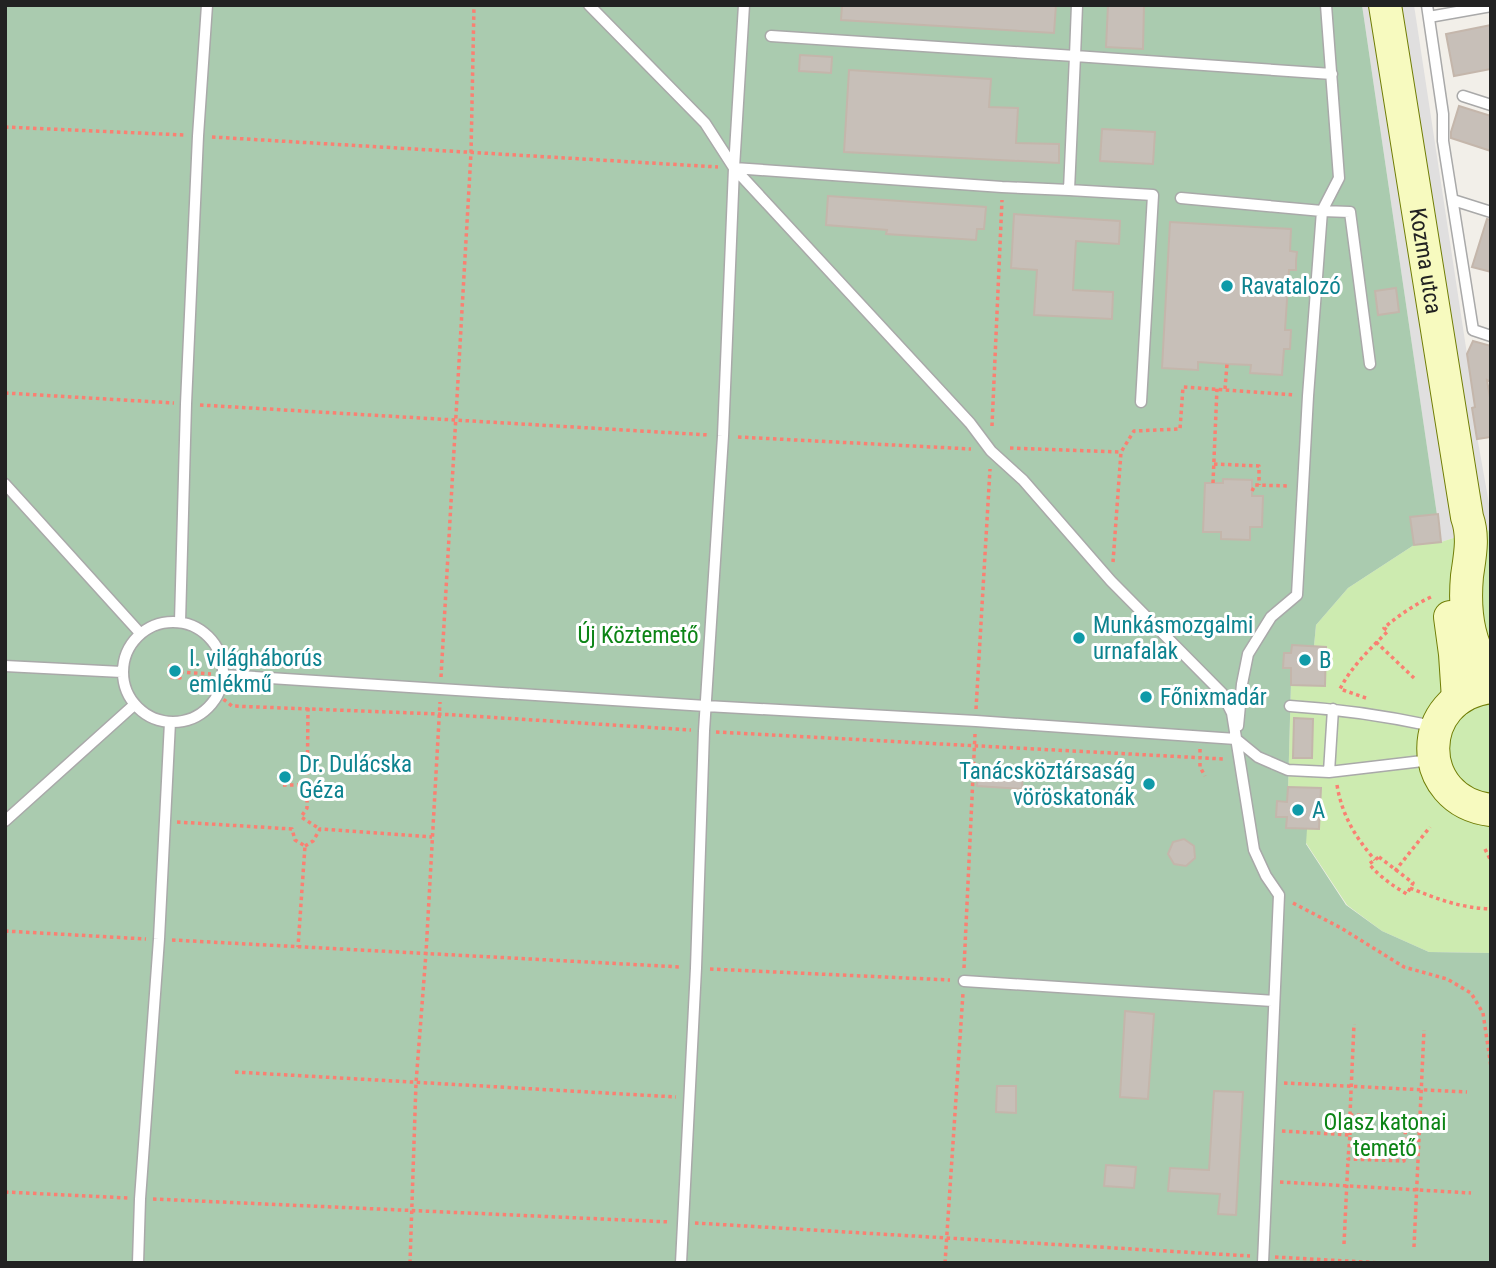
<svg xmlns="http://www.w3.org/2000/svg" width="1496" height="1268" viewBox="0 0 1496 1268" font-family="'Roboto Condensed',sans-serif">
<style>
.residential{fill:#e0dfdf}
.grass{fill:#cdebb0}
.cemetery{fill:#aacbaf}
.building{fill:#c7bfb8;stroke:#c4b6ab;stroke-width:2}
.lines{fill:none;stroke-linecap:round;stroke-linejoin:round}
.lane-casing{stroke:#a9a9a9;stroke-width:13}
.secondary-casing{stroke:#707d05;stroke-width:34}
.path{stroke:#fa8072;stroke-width:3.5;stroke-dasharray:3.5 3.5;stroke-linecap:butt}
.lane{stroke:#fff;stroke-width:10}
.secondary{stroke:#f7fabf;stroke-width:32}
.culture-dot{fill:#0f9aa8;stroke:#fff;stroke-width:2.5}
.labels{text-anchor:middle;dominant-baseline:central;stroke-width:6;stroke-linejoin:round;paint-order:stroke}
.street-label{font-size:23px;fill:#222;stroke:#fff}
.culture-label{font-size:23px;fill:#0d838f;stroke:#fff;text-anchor:start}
.park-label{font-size:23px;fill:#0c8416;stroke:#fff}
</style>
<rect width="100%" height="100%" fill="#f2efe9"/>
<path class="residential" d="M1362 5H1414L1475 407 1472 408 1491 515V530L1472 532 1441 542Z"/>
<path class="grass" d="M1491 530V953L1429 952 1382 931 1347 905 1306 843 1287 828 1292 645 1314 646 1316 625 1348 588 1414 545 1441 542 1472 532Z"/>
<path class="cemetery" d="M5 5H1362L1441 542 1414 545 1348 588 1316 625 1314 646H1292L1287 828 1307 829 1306 844 1346 905 1382 931 1429 952 1491 953V1263H5Z"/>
<path class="building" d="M842 5H1056L1054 33 841 20Z
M1108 5H1144L1143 49 1106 47Z
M1491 25V69L1454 76 1446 34Z
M800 55 832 57 831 73 799 71Z
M849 70 991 79 989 107 1018 108 1016 143 1059 144V163L844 152Z
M1459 106 1491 116V151L1451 138V132Z
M1102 129 1155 132 1153 164 1100 161Z
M828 196 986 207 984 229H977L976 240 886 234 887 230 826 225Z
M1014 214 1120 221 1119 244 1076 241 1073 290 1113 292 1112 319 1034 315 1037 270 1011 268Z
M1487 219 1491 220V272L1472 267Z
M1170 222 1291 229 1290 251 1297 252 1296 261V270H1289L1285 330H1291L1290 349H1284L1282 375 1250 373 1251 365 1227 364 1198 362V370L1162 368Z
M1396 288 1399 312 1378 315 1375 291Z
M1473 341 1491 346V382L1487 380 1491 403V437L1477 439 1472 408 1475 407 1467 354Z
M1223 479 1252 480V496H1263L1262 527H1250V540L1221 539V532H1203L1205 483H1223Z
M1438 514 1441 542 1414 545 1410 517Z
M1292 645 1326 647 1325 686 1291 685V668H1283L1284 653H1291Z
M1294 718 1313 719 1312 758H1293Z
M978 768 1023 772 1022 789 977 786Z
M1288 787 1321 788 1319 829 1286 828 1287 817H1276L1277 801 1287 802Z
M1184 839 1194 846 1195 858 1186 866 1174 864 1168 854 1173 842Z
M1125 1011 1154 1014 1148 1099 1120 1097Z
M997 1086H1016V1113L996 1112Z
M1214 1091 1243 1092 1236 1215 1218 1214 1220 1194 1168 1191 1170 1168 1209 1170Z
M1106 1165 1136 1167 1134 1188 1104 1186Z"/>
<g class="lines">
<defs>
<path id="lane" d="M589 5 705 123 734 168 970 423 991 451 1023 480 1111 581 1222 693 1232 713 1254 850 1266 876 1279 895 1263 1263
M1077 5 1075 56 1332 74
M1326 5 1339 178 1322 211 1350 212 1370 364
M1427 5 1443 114V141L1473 330 1491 336
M1429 17 1491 6
M771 36 1075 56 1069 190 1153 195 1141 402
M1463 96 1491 105
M734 168 1002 187 1069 190
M1181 198 1322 211 1308 396 1297 595 1271 617 1248 654 1242 684 1238 726
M1453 200 1491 212
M5 484 140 633
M123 672a50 50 0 1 1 100 0a50 50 0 1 1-100 0Z
M180 622 186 404 198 136 207 5
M5 666 122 672
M223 675 706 706 976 721 1236 739 1258 757 1288 770 1329 772 1431 760
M1290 706C1338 709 1386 716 1433 726
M1329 772 1333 709
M5 821 134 705
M964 981 1274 1001
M138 1263 140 1199 159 939 170 722
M681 1263 696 968 704 731 723 436 734 168 744 5"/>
<g id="secondary">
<path id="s1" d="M1385 5 1467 517C1474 537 1470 555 1467 576 1464 610 1467 647 1491 674"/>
<path d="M1450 617 1455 654 1458 699"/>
<path d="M1491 687C1414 696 1414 801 1491 810"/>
</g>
</defs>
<use href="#lane" class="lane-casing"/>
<use href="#secondary" class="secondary-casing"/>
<path class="path" d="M5 127 184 135
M212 137 718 167
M1225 389 1227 364
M5 393 174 403
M200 405 709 435
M992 426 1002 200
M738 437 971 449
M1010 448 1121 452
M1214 464 1259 466V485
M1213 483 1217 388
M1252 491 1255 485 1290 486
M1113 562 1121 452 1134 431 1180 429 1183 387 1295 395
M1376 642 1414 678
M170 666 181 667 180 678 169 677Z
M180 672 211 674
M441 677 471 153 474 5
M218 695 232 706 439 714 691 730
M1366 698 1340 689C1351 667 1370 649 1388 631L1384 628C1399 615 1414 605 1431 597V600
M308 708 307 808 301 817 320 829
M976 709 990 469
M716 732 1224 759
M1200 749V767L1205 776
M283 785H307
M1337 785C1342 815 1355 837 1375 860
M177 822 292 829 295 840 305 846 298 947
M305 846 313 841 320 829 432 837
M1485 849 1491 861
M1379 857 1413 883 1407 894C1393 886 1380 877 1369 864Z
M1395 871 1430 827
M1410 888C1437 899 1461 908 1491 909
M1293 903 1341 928 1404 967 1447 979 1471 993 1483 1013 1491 1067
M5 931 146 939
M172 940 681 967
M964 968 975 734
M710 969 950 980
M235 1072 676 1097
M1284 1083 1467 1092
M1350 1115 1354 1024
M1282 1131 1350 1135 1348 1159 1404 1161 1406 1117 1350 1115V1135
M1280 1182 1471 1193
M5 1192 128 1198
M153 1199 670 1222
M695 1223 1250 1256
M1344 1244 1348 1159
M1414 1247 1424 1030
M1275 1257 1382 1263
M410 1263 416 1083 426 953 440 702
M945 1263 963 993"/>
<use href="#lane" class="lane"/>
<use href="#secondary" class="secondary"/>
</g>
<g class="culture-dot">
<circle cx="1227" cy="286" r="7"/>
<circle cx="1079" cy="638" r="7"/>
<circle cx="1305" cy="660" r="7"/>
<circle cx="175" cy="671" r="7"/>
<circle cx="1146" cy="697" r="7"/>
<circle cx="285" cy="777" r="7"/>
<circle cx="1149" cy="784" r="7"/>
<circle cx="1298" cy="810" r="7"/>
</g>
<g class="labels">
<g class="street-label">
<text stroke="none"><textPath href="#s1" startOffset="259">Kozma utca</textPath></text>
</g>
<g class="culture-label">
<text x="1241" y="286">Ravatalozó</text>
<text x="1093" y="625">Munkásmozgalmi<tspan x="1093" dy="26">urnafalak</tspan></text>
<text x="189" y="658">I. világháborús<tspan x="189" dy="26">emlékmű</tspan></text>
<text x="1319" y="660">B</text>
<text x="1160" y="697">Főnixmadár</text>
<text x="299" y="764">Dr. Dulácska<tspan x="299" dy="26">Géza</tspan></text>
<text x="1135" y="771" text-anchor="end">Tanácsköztársaság<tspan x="1135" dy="26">vöröskatonák</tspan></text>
<text x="1312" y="810">A</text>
</g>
<g class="park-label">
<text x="638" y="635">Új Köztemető</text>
<text x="1385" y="1122">Olasz katonai<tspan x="1385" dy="26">temető</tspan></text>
</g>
</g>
<rect width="1496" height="1268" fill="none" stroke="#222222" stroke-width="14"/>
</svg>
